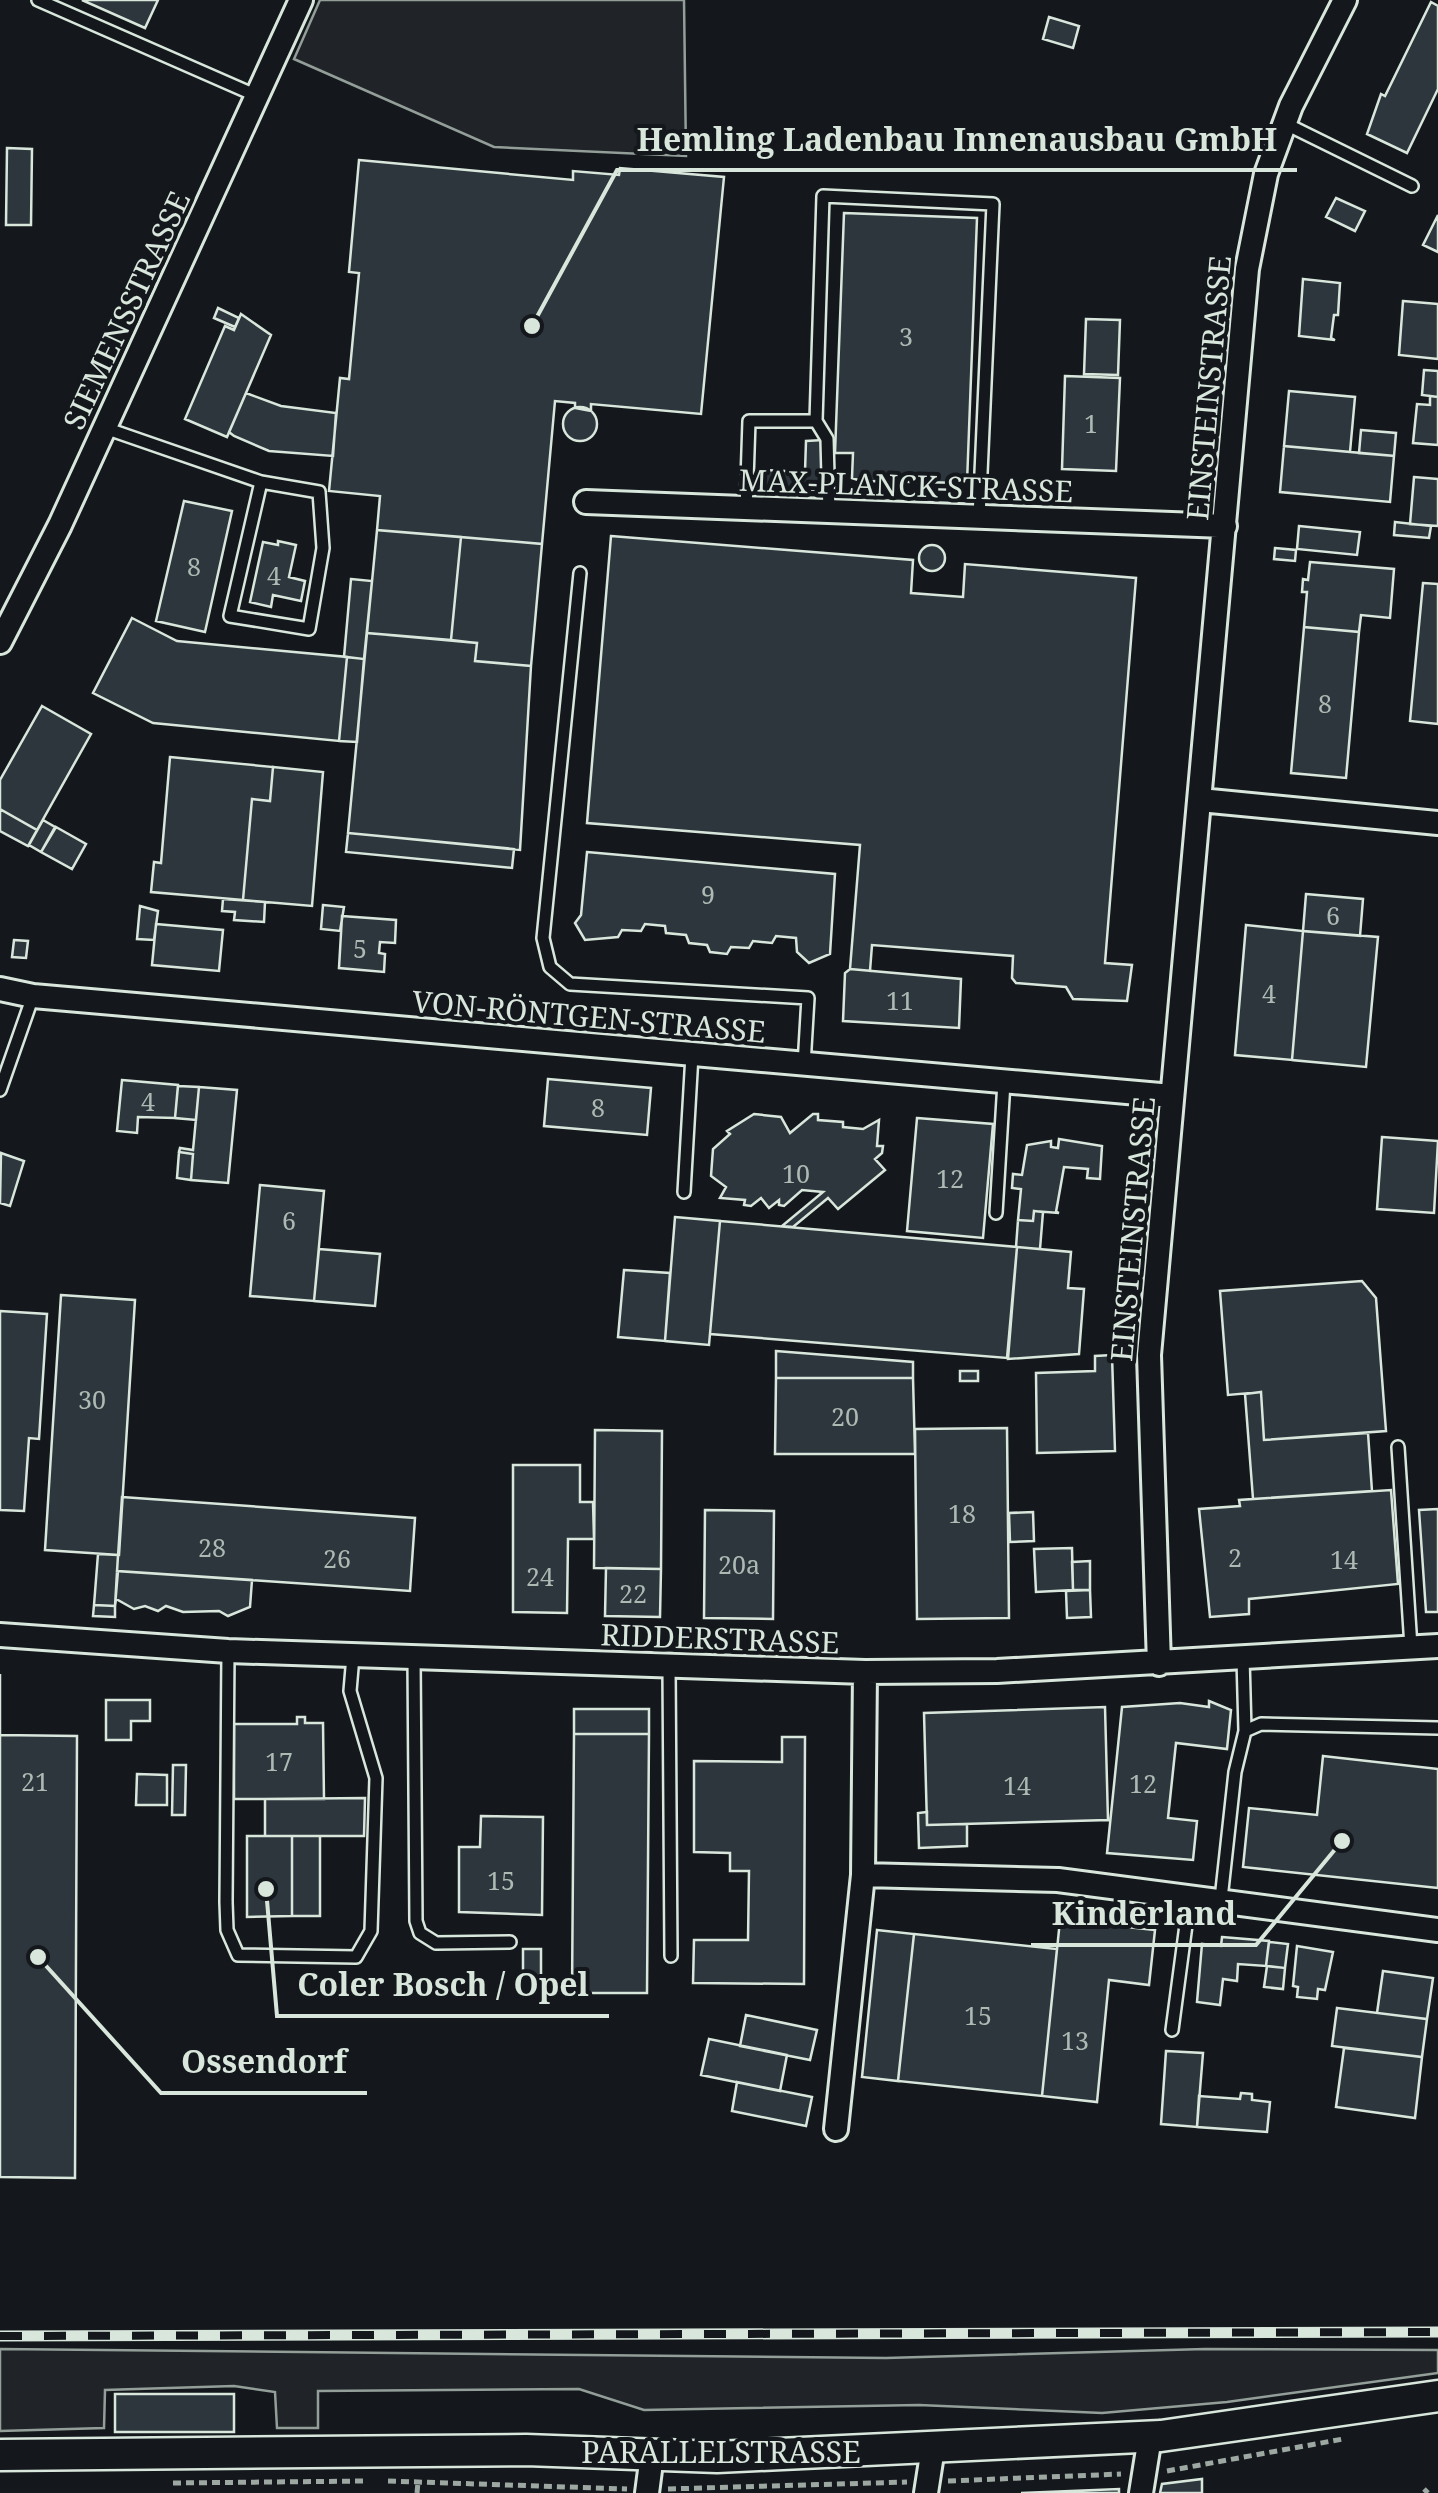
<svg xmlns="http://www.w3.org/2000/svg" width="1438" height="2493" viewBox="0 0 1438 2493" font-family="'Noto Serif',serif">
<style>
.green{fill:#202428;stroke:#939e99;stroke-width:2.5}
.building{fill:#2c363c;stroke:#d8e6dc;stroke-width:2.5}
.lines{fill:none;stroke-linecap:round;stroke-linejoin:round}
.service-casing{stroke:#d8e6dc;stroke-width:16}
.minor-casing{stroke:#d8e6dc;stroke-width:28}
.secondary-casing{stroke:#d8e6dc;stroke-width:35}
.path{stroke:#9da8a2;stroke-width:5;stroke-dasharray:8 5;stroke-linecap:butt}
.service{stroke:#14181c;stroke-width:11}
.minor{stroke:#14181c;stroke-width:22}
.secondary{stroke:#14181c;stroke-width:30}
.rail-casing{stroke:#d8e6dc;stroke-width:11}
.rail{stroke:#14181c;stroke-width:8;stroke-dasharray:22;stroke-linecap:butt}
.labels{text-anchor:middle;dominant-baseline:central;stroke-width:8;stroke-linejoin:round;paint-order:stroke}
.number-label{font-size:25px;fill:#adbab4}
.street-label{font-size:30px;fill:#d8e6dc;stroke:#14181c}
.leader{fill:none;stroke:#d8e6dc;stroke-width:4}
.callout-dot{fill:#d8e6dc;stroke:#14181c;stroke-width:4}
.callout-label{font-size:32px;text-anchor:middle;font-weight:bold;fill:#d8e6dc;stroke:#14181c;stroke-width:8;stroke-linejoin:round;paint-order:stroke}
</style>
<rect width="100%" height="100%" fill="#14181c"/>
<path class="green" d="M320 0H684L686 156 494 147 294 59Z
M0 2349 886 2358 1205 2349 1438 2350V2373L1227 2402 1102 2413 919 2405 644 2410 579 2389 318 2391V2428H277L275 2392 234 2386 105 2390 104 2428 0 2431Z"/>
<path class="building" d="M82 0H158L145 28Z
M1431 2 1438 6V89L1407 153 1367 134 1381 94 1385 96Z
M1049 17 1079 26 1073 48 1043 39Z
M7 148 32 149 31 225H6Z
M359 160 573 180V171L619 175 620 168 724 177 701 414 591 404V411L575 408V403L555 401 542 544 377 530 380 496 329 491 340 378 349 379 359 273 349 272Z
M1336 198 1365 211 1355 231 1326 217Z
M844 213 977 218 967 483 861 481 852 478 853 453H835Z
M1438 215V252L1423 245Z
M1303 279 1340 283 1338 315H1334L1331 338 1335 340 1299 336Z
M1403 301 1438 304V359L1399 355Z
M218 308 239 318 235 327 214 318Z
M241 314 271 335 227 437 185 419 225 326 234 330Z
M1086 319 1120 320 1118 375 1084 374Z
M1424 370 1438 371V397L1422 395Z
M1065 376 1120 378 1116 471 1062 469Z
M1289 391 1355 397 1350 452 1284 446Z
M246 393 281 406 336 413 333 456 269 451 234 436 229 432Z
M1430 396 1438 397V445L1413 443 1417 404 1430 405Z
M563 424a17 17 0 1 1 34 0a17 17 0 1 1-34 0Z
M1361 430 1396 433 1394 456 1359 453Z
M823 440 820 490 764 488 766 470 805 472 806 441Z
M1284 446 1394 456 1390 502 1280 492Z
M1414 477 1438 479V526L1410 524Z
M184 501 232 511 205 632 156 621Z
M1395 522 1431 526 1429 538 1394 535Z
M1299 526 1360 532 1357 555 1297 549Z
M377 530 461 537 451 640 367 633Z
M611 536 913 560 911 593 963 597 965 564 1136 578 1105 963 1132 965 1127 1001 1073 999 1066 987 1016 983 1012 978 1013 956 872 945 870 971 850 969 860 845 587 823Z
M461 537 542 544 531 666 475 661 477 643 451 640Z
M278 541 296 545 289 577 305 581 301 601 273 595 271 607 250 602 263 542 278 545Z
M919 558a13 13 0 1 1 26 0a13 13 0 1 1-26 0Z
M1275 548 1296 550 1295 561 1274 559Z
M1310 562 1394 569 1390 618 1361 615 1359 632 1304 627 1307 592H1302L1303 579 1308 580Z
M351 579 372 581 364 659 344 657Z
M1423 583 1438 584V724L1410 721Z
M132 618 177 641 347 657 339 741 153 723 93 693Z
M1304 627 1359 632 1346 778 1291 773Z
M367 633 477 643 475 661 531 666 520 850 348 833Z
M347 657 364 659 357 742 339 741Z
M42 706 91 734 37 830 0 809V780Z
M170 757 273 767 270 801 252 799 243 900 151 892 154 862 161 863Z
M273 767 323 772 312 906 243 900 252 799 270 801Z
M0 809 37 830 28 846 0 831Z
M43 820 55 827 41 852 29 845Z
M56 827 86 844 72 869 41 852Z
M348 833 514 849 512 868 346 852Z
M587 852 835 874 830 954 809 963 797 952 796 938 776 936 772 943 753 941 749 948 731 947 727 954 710 952 707 945 689 943 686 935 666 933 665 926 645 924 641 931 622 930 618 937 585 940 575 923 581 915Z
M1306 894 1363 899 1360 936 1303 931Z
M223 899 265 902 264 922 234 920 235 912 222 911Z
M323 905 344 907 340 931 321 929Z
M140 906 158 911 154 940 137 939Z
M342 916 396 920 395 943 380 942 379 953 385 954 384 972 339 968Z
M156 924 223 930 219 971 152 965Z
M1246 925 1303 931 1292 1060 1235 1055Z
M1303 931 1378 937 1366 1067 1292 1060Z
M14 940 28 941 26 958 12 957Z
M850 969 961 979 959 1028 843 1021 845 973Z
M548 1079 651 1088 647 1135 544 1126Z
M122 1080 178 1085 175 1118 138 1117 137 1133 117 1131Z
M178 1086 199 1087 196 1120 175 1118Z
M199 1087 237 1090 228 1183 191 1180 193 1154 179 1152 180 1148 193 1150Z
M754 1114 781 1117 790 1133 813 1114H818V1120L843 1122V1127L863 1129 879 1120 877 1146H883L882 1153 875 1159 885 1170 838 1209 828 1198 793 1227 782 1226 823 1192 802 1190 784 1206 779 1205V1200L769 1208 761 1198 751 1206 744 1205 745 1200 720 1198 726 1187 711 1176 713 1149 730 1134 727 1131Z
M917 1118 993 1124 983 1238 907 1231Z
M1382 1137 1438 1141 1434 1213 1377 1209Z
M1059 1139 1102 1146 1100 1179 1087 1178 1088 1169 1064 1167 1056 1212 1059 1213 1034 1211 1033 1221 1018 1220 1021 1189 1012 1188 1013 1174 1022 1175 1027 1145 1051 1141V1147L1058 1148Z
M179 1152 193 1154 191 1180 177 1178Z
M1 1153 24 1161 10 1206 0 1203Z
M260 1185 324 1191 314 1301 250 1296Z
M1034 1211 1043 1212 1040 1249 1016 1247 1018 1220 1033 1221Z
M675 1217 720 1221 709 1345 665 1341Z
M720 1221 1017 1247 1007 1358 710 1334Z
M1017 1247 1071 1252 1068 1288 1084 1289 1079 1354 1008 1359Z
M319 1249 380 1254 375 1306 314 1301Z
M624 1270 670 1273 665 1341 618 1337Z
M1362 1281 1376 1298 1386 1431 1264 1440 1261 1392 1228 1395 1220 1291Z
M61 1295 135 1300 119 1555 45 1550Z
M0 1311 47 1314 39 1439 29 1438 24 1511 0 1510Z
M776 1351 913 1362V1378H776Z
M1112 1355 1115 1451 1037 1453 1036 1373 1095 1371V1356Z
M960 1371H978V1381H960Z
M776 1378H913L915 1454H775Z
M1261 1392 1264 1440 1368 1433 1372 1491 1253 1499 1245 1394Z
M1007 1428 1009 1618 917 1619 915 1429Z
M595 1430 662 1431 661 1569 594 1568Z
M513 1465H580V1502H593L594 1539H568L567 1613 513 1612Z
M1391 1490 1398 1584 1249 1599V1614L1210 1617 1199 1509 1240 1506 1239 1500Z
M122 1497 415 1518 410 1591 117 1571Z
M1438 1509V1612H1426L1419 1510Z
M705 1510 774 1511 773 1619 704 1618Z
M1033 1512 1034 1541 1010 1542 1009 1513Z
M1072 1548 1073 1590 1036 1592 1034 1549Z
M98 1554 118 1555 115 1606 94 1605Z
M1090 1561V1590H1073L1072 1562Z
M606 1568 661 1569 660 1617 605 1616Z
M118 1571 252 1580 250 1607 228 1616 219 1611 183 1612 166 1606 158 1611 145 1606 134 1609 116 1599 115 1606Z
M1090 1590 1091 1617 1067 1618 1066 1591Z
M94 1605 115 1606V1617L93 1616Z
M0 1674V1735L77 1736 75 2178 0 2177Z
M106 1700H150V1721H131V1740H106Z
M1209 1701 1231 1710 1227 1749 1176 1743 1168 1818 1197 1821 1193 1860 1107 1853 1122 1707 1180 1703 1209 1707Z
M1105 1707 1108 1820 927 1825 924 1713Z
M574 1709H649V1734H574Z
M297 1717H305V1723H323L324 1799H234V1724H297Z
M574 1734H649L647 1993H572Z
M782 1737H805L804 1984 693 1983 694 1940H748L749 1871H730V1853L694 1852V1761L782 1762Z
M1323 1756 1438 1769V1888L1243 1867 1249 1808 1317 1815Z
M173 1765H186L185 1815H172Z
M137 1774 167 1775V1805H136Z
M365 1798 364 1836H265V1799Z
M927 1812V1825L967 1824V1846L919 1848 918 1813Z
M481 1816 543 1817 542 1915 459 1912V1847H480Z
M247 1836H292V1916L247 1917Z
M292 1836H320V1916H292Z
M1060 1920 1155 1930 1149 1985 1109 1980 1097 2102 1042 2096Z
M877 1930 914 1934 898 2081 862 2077Z
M914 1934 1057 1949 1042 2096 898 2081Z
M1222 1937 1269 1941 1266 1966 1238 1964 1237 1981 1223 1979 1220 2005 1197 2002 1202 1944 1221 1946Z
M1269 1942 1288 1944 1285 1968 1266 1966Z
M1297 1946 1333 1952 1325 1990 1318 1989 1317 1999 1297 1997 1298 1987 1293 1986Z
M523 1949H541V1976L523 1975Z
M1267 1966 1285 1968 1283 1989 1264 1987Z
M1383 1971 1433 1978 1427 2019 1377 2013Z
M1337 2008 1427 2019 1422 2057 1332 2046Z
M746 2015 817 2030 810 2060 740 2046Z
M709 2039 787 2055 780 2091 701 2075Z
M1344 2048 1422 2057 1415 2118 1336 2107Z
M1166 2051 1203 2053 1197 2127 1161 2124Z
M737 2082 812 2097 806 2126 732 2111Z
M1241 2093 1252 2094V2100L1270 2102 1267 2132 1197 2127 1199 2096 1240 2099Z
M115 2394H234V2432H115Z
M1202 2479V2493H1160L1162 2484Z
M1119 2489V2493H1021Z"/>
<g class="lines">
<defs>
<path id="service" d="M38 0 257 96
M1284 123 1412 186
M105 428 261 482 319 492 323 548 309 629 230 616 261 482
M746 510 749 421H816
M829 513 827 439 816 421 823 196 993 204 979 518
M580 573 543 938 550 967 570 984 808 998 804 1065
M0 1090 33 996
M684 1192 692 1055
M996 1213 1004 1082
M1398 1447 1411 1647
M228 1651 226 1902 227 1930 238 1955 356 1957 371 1931 376 1778 350 1691 353 1656
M414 1658 416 1921 420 1933 436 1943 510 1942
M1243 1658 1245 1731
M669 1667 671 1956
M1221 1899 1235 1772 1245 1731 1261 1724 1438 1728
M1172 2030 1190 1895"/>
<path id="minor" d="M586 502 1225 526
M0 642 60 525 301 0
M1200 800 1438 823
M0 989 33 996 1172 1096
M0 1635 228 1651 865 1672 997 1671 1438 1646
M1159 1664 1149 1355 1247 269 1266 174 1291 106 1345 0
M865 1672 863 1875 1058 1880 1438 1930
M836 2129 863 1875
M647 2493 652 2455
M926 2493 933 2448
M1141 2493 1150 2437"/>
<path id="secondary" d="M0 2455 526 2450 717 2457 1161 2436 1438 2396"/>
</defs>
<use href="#service" class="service-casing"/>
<use href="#minor" class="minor-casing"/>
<use href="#secondary" class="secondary-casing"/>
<path class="path" d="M1167 2471 1343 2439
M388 2481 627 2489
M948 2481 1121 2474
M173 2483 367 2481
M668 2489 907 2482
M1424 2489 1428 2493
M417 2493 418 2482"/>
<use href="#service" class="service"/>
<use href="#minor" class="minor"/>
<use href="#secondary" class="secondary"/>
<defs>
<path id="rail" d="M0 2336 1438 2332"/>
</defs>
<use href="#rail" class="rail-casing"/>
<use href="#rail" class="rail"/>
</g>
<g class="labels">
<g class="number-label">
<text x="906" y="336">3</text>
<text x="1091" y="423">1</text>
<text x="194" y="566">8</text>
<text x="274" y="575">4</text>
<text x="1325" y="703">8</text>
<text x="708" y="894">9</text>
<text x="1333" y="915">6</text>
<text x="360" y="948">5</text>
<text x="1269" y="993">4</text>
<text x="900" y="1000">11</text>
<text x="148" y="1101">4</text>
<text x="598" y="1107">8</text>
<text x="796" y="1173">10</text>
<text x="950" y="1178">12</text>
<text x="289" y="1220">6</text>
<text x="92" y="1399">30</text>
<text x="845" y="1416">20</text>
<text x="962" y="1513">18</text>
<text x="212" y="1547">28</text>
<text x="1235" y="1557">2</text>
<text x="337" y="1558">26</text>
<text x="1344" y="1559">14</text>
<text x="739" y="1564">20a</text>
<text x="540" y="1576">24</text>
<text x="633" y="1593">22</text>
<text x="279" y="1761">17</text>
<text x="35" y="1781">21</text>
<text x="1143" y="1783">12</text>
<text x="1017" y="1785">14</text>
<text x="501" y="1880">15</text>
<text x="978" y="2015">15</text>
<text x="1075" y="2040">13</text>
</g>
<g class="street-label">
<text transform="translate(126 310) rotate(-65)">SIEMENSSTRASSE</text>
<text transform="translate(1208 388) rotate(-85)">EINSTEINSTRASSE</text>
<text transform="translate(906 485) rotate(2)">MAX-PLANCK-STRASSE</text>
<text transform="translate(589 1016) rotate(5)">VON-RÖNTGEN-STRASSE</text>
<text transform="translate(1132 1229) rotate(-85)">EINSTEINSTRASSE</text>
<text transform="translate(720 1638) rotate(2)">RIDDERSTRASSE</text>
<text x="721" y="2451">PARALLELSTRASSE</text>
</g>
</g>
<path class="leader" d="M532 326L617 170H1297M1342 1841L1256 1945H1031M266 1889L277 2016H609M38 1957L161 2093H367"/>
<g class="callout-dot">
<circle cx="532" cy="326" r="10"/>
<circle cx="1342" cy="1841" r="10"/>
<circle cx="266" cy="1889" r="10"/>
<circle cx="38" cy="1957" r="10"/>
</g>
<g class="callout-label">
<text x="957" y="151">Hemling Ladenbau Innenausbau GmbH</text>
<text x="1144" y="1925">Kinderland</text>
<text x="443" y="1996">Coler Bosch / Opel</text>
<text x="264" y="2073">Ossendorf</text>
</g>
</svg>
